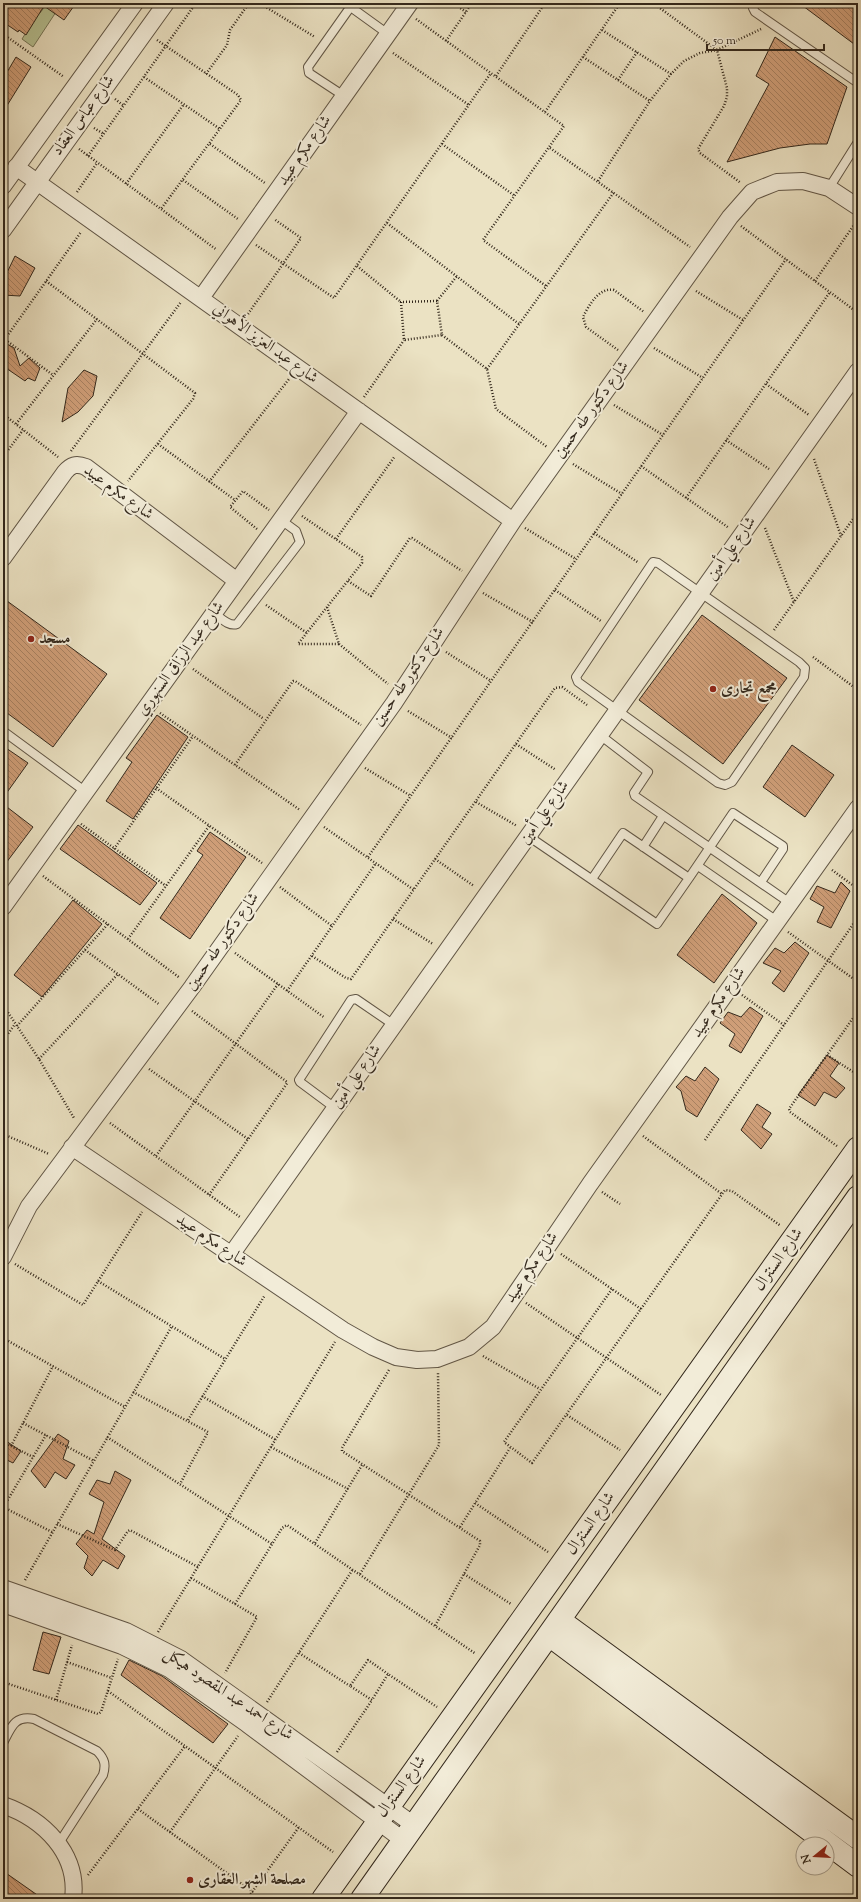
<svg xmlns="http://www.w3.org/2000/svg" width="861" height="1902" viewBox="0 0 861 1902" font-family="'Sorts Mill Goudy',Amiri,serif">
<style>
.garden{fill:#b7c394;stroke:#757658}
.building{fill:url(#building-back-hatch);stroke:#33281c}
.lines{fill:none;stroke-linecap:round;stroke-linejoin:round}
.lane-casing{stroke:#615646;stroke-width:10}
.street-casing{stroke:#615646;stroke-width:18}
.secondary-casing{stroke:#33281c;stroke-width:24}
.path{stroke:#33281c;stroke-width:2.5;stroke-dasharray:1 2;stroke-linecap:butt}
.lane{stroke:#f2ecd8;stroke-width:8}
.street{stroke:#f2ecd8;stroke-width:16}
.secondary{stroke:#f2ecd8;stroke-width:22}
.poi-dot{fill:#8f2418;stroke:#f2ecd8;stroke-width:1.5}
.labels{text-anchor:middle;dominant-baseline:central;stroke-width:4;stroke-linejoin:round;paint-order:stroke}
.street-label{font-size:16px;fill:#33281c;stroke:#f2ecd8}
.poi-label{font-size:16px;font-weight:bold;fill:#33281c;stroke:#f2ecd8;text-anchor:start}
</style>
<defs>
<pattern id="building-back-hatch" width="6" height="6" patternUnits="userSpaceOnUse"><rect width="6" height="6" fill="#d09f79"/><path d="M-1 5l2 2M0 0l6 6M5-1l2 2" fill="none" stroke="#a98262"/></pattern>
</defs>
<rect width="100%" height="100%" fill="#ebe2c3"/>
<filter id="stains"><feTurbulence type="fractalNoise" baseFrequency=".005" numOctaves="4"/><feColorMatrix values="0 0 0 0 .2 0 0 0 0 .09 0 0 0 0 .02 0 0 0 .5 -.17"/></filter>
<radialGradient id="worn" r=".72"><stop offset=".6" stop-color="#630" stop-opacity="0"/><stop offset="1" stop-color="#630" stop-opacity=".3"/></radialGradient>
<path class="garden" d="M3 3H25L40 13 46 5 56 12 33 47 22 39 27 31 3 15Z"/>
<path class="building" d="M6 3H76L64 20 44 6 26 35 19 30 18 32 3 22V8Z
M799 3H858V47Z
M775 37 847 87 827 144H810L780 148 727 162 769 84 756 76Z
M16 57 31 67 3 112V79Z
M15 256 35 268 20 296 3 295V281Z
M7 344 14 348 20 366 29 358 40 368 35 381 28 378 25 381 3 366V350Z
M84 370 97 376 93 396 78 412 62 422 68 388Z
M3 598 107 674 53 747 3 710Z
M702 615 787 678 723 764 639 700Z
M157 715 188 737 133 819 106 801 132 762 126 758Z
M792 745 834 775 805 817 763 787Z
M3 746 28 763 3 798Z
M3 804 33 827 3 867Z
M78 825 157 883 140 905 60 849Z
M210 832 246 857 190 939 160 918 203 855 197 851Z
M841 882 850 891 831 928 817 922 824 907 810 899 817 886 835 893Z
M722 894 757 923 714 983 677 955Z
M73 900 102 924 42 997 14 975Z
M795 942 809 953 784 992 772 983 781 971 763 963 775 948 784 953Z
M750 1007 763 1016 741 1053 729 1046 735 1034 720 1023 728 1012 741 1017Z
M827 1055 839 1063 830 1076 845 1088 836 1098 824 1092 815 1106 798 1095Z
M705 1067 719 1079 697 1117 686 1110 681 1091 676 1087 686 1076 695 1081Z
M757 1104 771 1113 762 1127 772 1134 761 1149 741 1130Z
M58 1434 69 1441 63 1459 75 1465 66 1479 55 1472 45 1488 31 1471Z
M3 1439 21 1451 13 1463 3 1458Z
M115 1471 131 1480 102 1539 125 1556 118 1569 103 1560 92 1576 84 1568 88 1556 76 1544 87 1530 94 1534 104 1502 89 1494 97 1480 110 1484Z
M43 1632 61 1637 49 1674 33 1670Z
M129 1660 162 1676 228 1724 213 1743 121 1675Z
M3 1871 43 1899H3Z"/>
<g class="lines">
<defs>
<path id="lane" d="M756 3 753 8 755 12 858 83
M344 96 309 73 308 67 349 9 352 8 388 34
M829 188 858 142
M653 562 658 563 799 662 805 668 804 677 732 782 725 785 718 783 578 682 576 677Z
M214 613C221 618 229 627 237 624L300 542 296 531 281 520
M3 731 86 792
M600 735 648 772 634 793 635 796 790 903
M528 836 657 924 689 878 623 833 592 879
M643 847 663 816
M698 866 777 921
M689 878 733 813 783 846V849L761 882
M335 1108 300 1082 299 1080 351 1000 356 999 394 1025
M3 1743C11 1728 14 1715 34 1719L97 1751C105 1759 106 1765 103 1775L59 1843"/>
<path id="street" d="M16 167 513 521
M3 186 135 3
M3 230 166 3
M201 298 410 3
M3 558 65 472C71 465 76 463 86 467L237 581
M3 907 359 411
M72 1147 343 1330 373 1347 396 1357 417 1360 437 1359 469 1347 493 1327 590 1184 858 808
M231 1255 858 371
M3 1257 29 1206 192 987 312 818 394 703 513 521 730 217 752 192 777 182 803 181 829 188 858 207
M3 1588 126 1631 181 1659 414 1825
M3 1604 122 1646 169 1669 247 1724 403 1840
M3 1805C43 1819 79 1853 73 1899"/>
<path id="secondary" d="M559 1620 858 1838
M549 1635 858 1866
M323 1899 858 1148
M362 1899 858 1197"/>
</defs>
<use href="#lane" class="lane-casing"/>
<use href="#street" class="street-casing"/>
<use href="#secondary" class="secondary-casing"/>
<path class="path" d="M259 3 315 37
M453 3 466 12
M653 3 717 50 727 88V97L724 106 698 149 700 153 741 183
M416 19 564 126 483 240 546 286
M602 30 671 74
M3 34 64 77
M157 40 238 95 241 100 161 209
M446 41 472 3
M393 53 469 105
M583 57 650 101
M206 74 227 45 230 30 249 3
M496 76 545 3
M144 77 220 129
M618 80 637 52
M115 99 124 106
M545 112 620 3
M94 128 104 134
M210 144 265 183
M442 144 515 196
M550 148 690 247
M79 149 217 250
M88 156 196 3
M183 180 238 219
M598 181 650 101 671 74 684 61 700 53 717 50 761 29
M126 184 184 104
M77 192 97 163
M387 223 519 324
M741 226 858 313
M256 245 334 298 491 73
M357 266 401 302
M46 281 195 393 193 399 128 481
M815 281 856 222
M696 291 743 320
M437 301 401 302 404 340 442 335 437 301 457 276
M248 314 301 238 274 219
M442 335 487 369 496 409 547 447
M3 338 53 375
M5 339 81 232
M654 348 703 378
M618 350 586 327 583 317C589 305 599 287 614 290L644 312
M487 369 614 192
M766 384 809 415
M364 397 404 340
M614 405 663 435
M3 414 58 457
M16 424 97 319
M726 440 769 469
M158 444 235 500
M71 451 181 302
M3 457 23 430
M814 459 841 536
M573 464 622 494
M641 466 729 528
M209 482 289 379
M686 498 830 292
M302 516 362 557V563L327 607 339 644H298L327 607
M525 528 576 559
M765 528 794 602
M257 529 230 507 243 491 269 510
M594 533 639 563
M336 539 395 456
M348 581 371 596 410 538H412L462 571
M555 590 601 621
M483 593 533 622
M266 605 307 633
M774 630 858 512
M339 644 388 684
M446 652 491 681
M813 657 858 690
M193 669 264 719
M408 711 452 738
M160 713 300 810
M516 744 556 770
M235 765 293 681H295L361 725
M365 768 411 796
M156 788 262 863
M476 802 517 826
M81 824 166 886
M324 827 414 890
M114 849 193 736
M368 857 786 259
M435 859 474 886
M832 870 858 889
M43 876 180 978
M280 887 332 926
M393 919 433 944
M788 932 858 982
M128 939 209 826
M85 950 160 1005
M235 953 325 1018
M312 956 346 978 351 979 555 688 562 687 587 705
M287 991 376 863
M742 995 784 1025
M3 1005 39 1059 74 1118
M192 1011 287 1082
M17 1026 108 924
M3 1041 15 1024
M827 1055 858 1075
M39 1059 118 974
M149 1069 248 1139
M110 1123 240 1217
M3 1134 49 1154
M643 1136 722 1194
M705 1140 858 917
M837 1146 790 1112 789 1109 858 1011
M156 1156 278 984
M602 1192 620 1204
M209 1195 288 1082
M561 1254 641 1309
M15 1264 83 1305 142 1212
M98 1281 225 1359
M612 1289 504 1442 532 1463 725 1190 732 1191 781 1226
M526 1303 661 1395
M3 1338 125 1407
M483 1356 540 1389
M389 1370 342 1448V1451L480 1541V1545L435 1626
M133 1392 208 1432 180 1484
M202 1396 276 1440
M567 1415 620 1450
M188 1420 265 1295
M23 1423 94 1461
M107 1437 272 1544
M3 1442 33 1457
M11 1446 53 1366
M271 1447 348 1489
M475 1503 548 1552
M3 1507 52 1532
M3 1508 46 1435
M57 1524 115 1550 128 1531 130 1530 198 1567
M460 1527 510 1448
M315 1543 362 1465
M360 1574 439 1445 438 1373
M464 1574 511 1604
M191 1578 257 1617 225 1673
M25 1580 172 1326
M235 1604 282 1528 287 1525 476 1654
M158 1632 335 1342
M299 1653 350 1686
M67 1662 112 1678
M388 1674 368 1660 350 1686 372 1700 388 1674 437 1707
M3 1682 98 1714 101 1712 118 1659
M108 1691 333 1852
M56 1700 72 1645
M267 1702 353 1569
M337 1752 372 1700
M138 1809 253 1892
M170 1832 238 1736
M88 1875 185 1746
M247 1899 299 1827"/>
<use href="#lane" class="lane"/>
<use href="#street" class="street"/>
<use href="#secondary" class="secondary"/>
</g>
<g class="poi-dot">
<circle cx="31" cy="639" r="4"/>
<circle cx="713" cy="689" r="4"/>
<circle cx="190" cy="1880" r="4"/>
</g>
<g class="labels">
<g class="street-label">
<text transform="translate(84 116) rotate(-54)">شارع عباس العقاد</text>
<text transform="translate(305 151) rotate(-55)">شارع مكرم عبيد</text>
<text transform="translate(265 344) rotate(36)">شارع عبد العزيز الأهواني</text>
<text transform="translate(592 410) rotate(-54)">شارع دكتور طه حسين</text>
<text transform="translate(118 493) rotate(36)">شارع مكرم عبيد</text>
<text transform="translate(732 549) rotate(-55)">شارع علي أمين</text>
<text transform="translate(181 659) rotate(-54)">شارع عبد الرزاق السنهوري</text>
<text transform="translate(409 677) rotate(-56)">شارع دكتور طه حسين</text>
<text transform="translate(545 813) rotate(-55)">شارع علي أمين</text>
<text transform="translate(223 942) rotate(-55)">شارع دكتور طه حسين</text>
<text transform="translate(719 1003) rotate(-55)">شارع مكرم عبيد</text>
<text transform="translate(357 1077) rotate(-55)">شارع علي أمين</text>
<text transform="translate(211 1241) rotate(34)">شارع مكرم عبيد</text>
<text transform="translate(779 1260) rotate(-55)">شارع السنترال</text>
<text transform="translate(532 1268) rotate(-56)">شارع مكرم عبيد</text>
<text transform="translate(591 1524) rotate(-55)">شارع السنترال</text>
<text transform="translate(228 1695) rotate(34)">شارع احمد عبد المقصود هيكل</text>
<text transform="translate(402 1787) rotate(-54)">شارع السنترال</text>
</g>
<g class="poi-label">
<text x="39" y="639">مسجد</text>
<text x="721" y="689">مجمع تجارى</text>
<text x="198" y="1880">مصلحة الشهر العقارى</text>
</g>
</g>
<rect width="861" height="1902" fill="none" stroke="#ebe2c3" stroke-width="16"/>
<rect x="4" y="4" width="853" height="1894" fill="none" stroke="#33281c" stroke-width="2"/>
<rect x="8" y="8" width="845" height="1886" fill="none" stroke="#33281c"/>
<g transform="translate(815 1856) rotate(252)"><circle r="19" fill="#f2ecd8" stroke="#a69e8d"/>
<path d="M0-3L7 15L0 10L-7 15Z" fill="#8f2418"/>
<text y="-6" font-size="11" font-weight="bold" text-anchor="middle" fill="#33281c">N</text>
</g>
<path d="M707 44v6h117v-6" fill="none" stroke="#33281c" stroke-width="2"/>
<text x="713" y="44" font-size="12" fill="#33281c" stroke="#f2ecd8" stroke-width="3" paint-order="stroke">50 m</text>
<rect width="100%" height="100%" filter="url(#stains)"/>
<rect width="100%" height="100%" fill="url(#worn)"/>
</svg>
